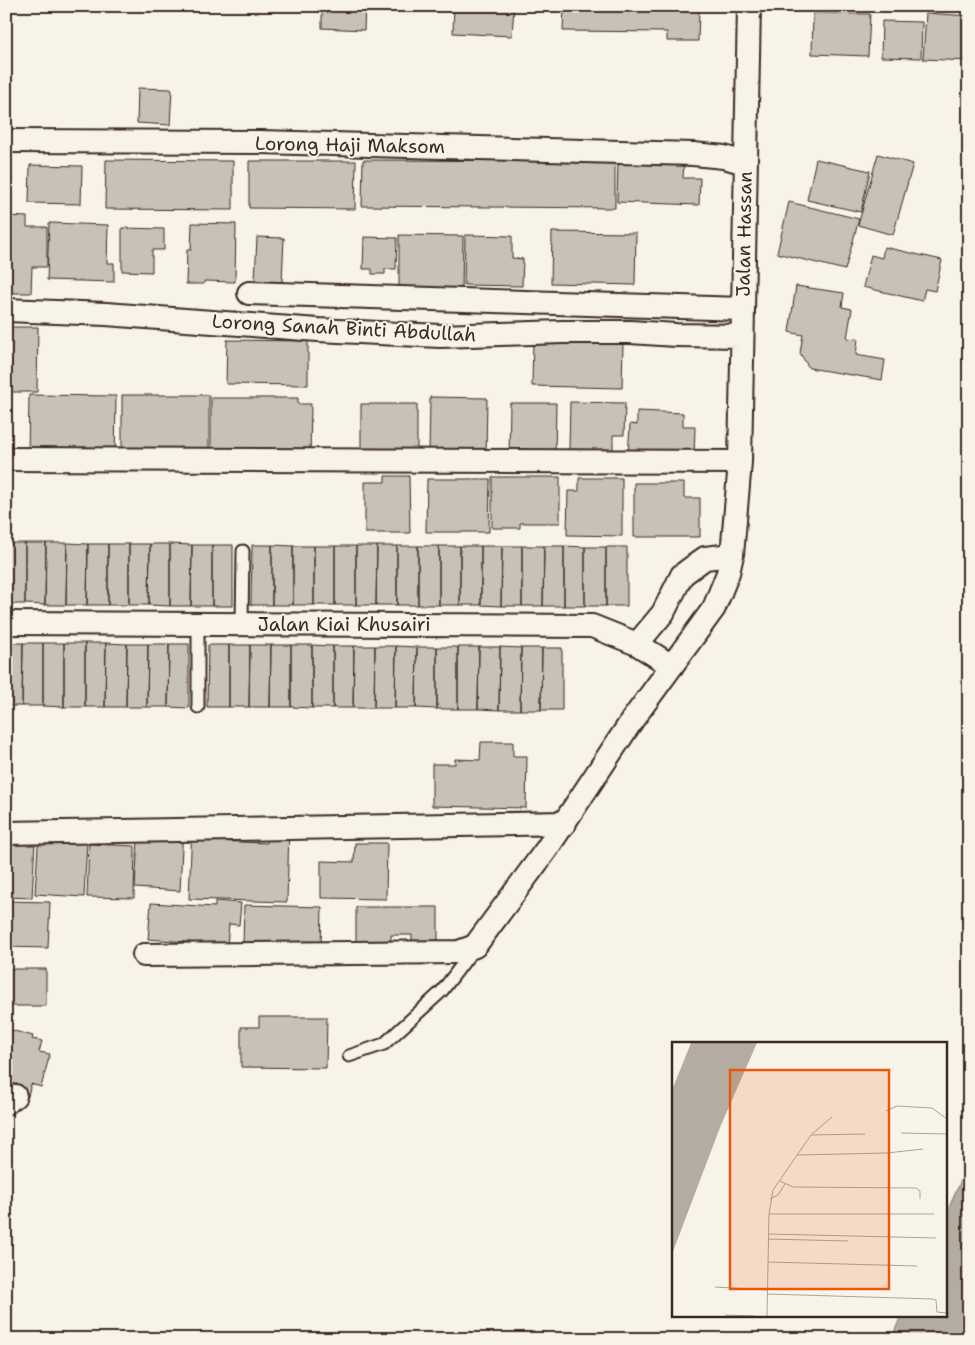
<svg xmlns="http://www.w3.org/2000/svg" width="975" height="1345" viewBox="0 0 975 1345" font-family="'Shantell Sans',sans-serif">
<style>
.water{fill:#b4aca0;stroke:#84786c}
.building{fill:#c8c1b6;stroke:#3b2a1e}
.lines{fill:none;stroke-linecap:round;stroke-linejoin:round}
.lane-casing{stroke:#3b2a1e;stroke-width:15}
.street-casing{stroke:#3b2a1e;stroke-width:26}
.lane{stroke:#f7f3e8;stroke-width:11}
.street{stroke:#f7f3e8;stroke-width:22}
.labels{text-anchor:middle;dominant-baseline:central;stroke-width:4;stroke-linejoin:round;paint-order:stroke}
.street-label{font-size:19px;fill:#3b2a1e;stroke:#f7f3e8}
.inset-road{fill:none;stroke:#aca397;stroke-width:1}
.view{fill:#e8590c;fill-opacity:0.15;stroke:#e8590c;stroke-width:2.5}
.inset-edge{fill:none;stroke:#3b2a1e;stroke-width:2.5}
</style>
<rect width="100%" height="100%" fill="#f7f3e8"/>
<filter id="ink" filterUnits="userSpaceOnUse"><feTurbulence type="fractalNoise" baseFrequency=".02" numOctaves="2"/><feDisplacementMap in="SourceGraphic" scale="10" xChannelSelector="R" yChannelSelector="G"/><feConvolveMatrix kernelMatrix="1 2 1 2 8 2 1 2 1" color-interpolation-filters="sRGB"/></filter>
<g filter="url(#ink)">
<path class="water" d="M969 1162V1339H891L901 1316H946V1214Z"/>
<path class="building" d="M322 6H365L364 30 322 28Z
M454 6H514L512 36 453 33Z
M564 6H651V10H699L698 41H667V32L563 31Z
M813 13 870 14 868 56 812 54Z
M926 13 969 16V61L923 59Z
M882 21 922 22 921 58 881 57Z
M138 88 172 89 170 125 137 123Z
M878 154 913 164 893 235 858 225Z
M816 159 870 171 861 212 807 200Z
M106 160 233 161V210L105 209Z
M363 160 615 161V208L362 206Z
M249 161H356L355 209 249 208Z
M618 161 684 163 683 178H700L699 205 617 202Z
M30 165 82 166 81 204 29 203Z
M789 202 859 219 845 270 777 253Z
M6 216 27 217V227H47V267H32L31 293H6Z
M49 223 108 225 107 263H114V282L47 280Z
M192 223 236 224 235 282 204 281V284H186L187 250H191Z
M122 228 164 229V250H152V272L122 271Z
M552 232 636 233 635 285 551 283Z
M399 235 463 236 462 288 399 287Z
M465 235 512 236V258L523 259 522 286 464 285Z
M257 237 284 238 282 282 255 281Z
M364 237 397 238 396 269H385V274H372V269H363Z
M884 247 942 260 935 291 925 289 922 301 863 287 871 255 882 258Z
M796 286 844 293 842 307 852 309 847 338 858 339 856 355 885 360 882 380 809 368 800 353 803 335 789 332Z
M6 327H38L37 392H6Z
M227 340 308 341V385L226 384Z
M533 340 623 342 622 388 532 386Z
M6 395H9V455H6Z
M29 395 116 396 115 458 28 457Z
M122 395H209V458H122Z
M430 397 487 398 486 456 429 455Z
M211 398H298V404H311L310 458H264V448H211Z
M570 402 625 403 624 435H613V451L569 450Z
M510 403H556L555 458 509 457Z
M361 404H417V451H361Z
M637 411 683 413V426H695L694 459 628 457 630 424 637 425Z
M385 476H409L410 533H365V482H385Z
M492 477H560V523H520V528H492Z
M579 478H622V536L567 535 568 491H579Z
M427 479H490L489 532H426Z
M634 483H684V498H700V537H634Z
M6 543H25V604H6Z
M25 543H46L45 605 25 604Z
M46 543H67L66 605H45Z
M67 543 88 544 87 605H66Z
M88 544H108V605H87Z
M108 544H129V605H108Z
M129 544H150L149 605H129Z
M150 544H170V606L149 605Z
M170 544 192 545 191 606H170Z
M192 545H212V606H191Z
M212 545H233V606H212Z
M252 545H272V605H251Z
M272 545 293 546V605H272Z
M293 546H314V605H293Z
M314 546H335V605H314Z
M335 546H356V605H335Z
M356 546H377L376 605H356Z
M377 546H397V605H376Z
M397 546H418V605H397Z
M418 546H439V605H418Z
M439 546H460V605H439Z
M460 546H481V605H460Z
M481 546H502L501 606 481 605Z
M502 546H522V606H501Z
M522 546H544L543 606H522Z
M544 546H564V606H543Z
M564 546 585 547V606H564Z
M585 547H606V606H585Z
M606 547H627V606H606Z
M6 643H23L22 706H6Z
M23 643H43V706H22Z
M43 643H64V707L43 706Z
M64 643H85V707H64Z
M85 643H106L105 707H85Z
M106 643 127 644 126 707H105Z
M127 644H148L147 707H126Z
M148 644H169L168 707H147Z
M169 644H189V708L168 707Z
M208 645H229V707H207Z
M229 645H250L249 707H229Z
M250 645H271L270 707H249Z
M271 645H291V707H270Z
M291 645H312V708L291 707Z
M312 645 333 646V708H312Z
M333 646H354L353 708H333Z
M354 646H375L374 708H353Z
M375 646H396L395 708H374Z
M396 646 417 647 416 708H395Z
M417 647H437V709L416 708Z
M437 647H458V709H437Z
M458 647H479L478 709H458Z
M479 647H500L499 710 478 709Z
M500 647 521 648 520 710H499Z
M521 648H542L541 710H520Z
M542 648H562V710H541Z
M481 742H513V756H527L526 808 432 806V764H455V759L480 760Z
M139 823 183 825 180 891 135 888Z
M192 826 213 828V841L267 843V828L289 829 287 902 189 899Z
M39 829 87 841 84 897 35 894Z
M6 839 35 841 32 898 6 897Z
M355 843H387L386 899 321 898V861L354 862Z
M89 844 135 846 134 898 87 897Z
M6 901 50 902 48 948 6 947Z
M215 901 241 903 239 925 229 924 227 945 148 939 151 903 215 907Z
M244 905 322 907 321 948 243 946Z
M356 907H438V945H412V935H391V945L356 942Z
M6 969H46V1006H6Z
M259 1017H327L326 1068 241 1067V1027H259Z
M7 1029 33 1036 32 1039 42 1041 39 1052 50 1054 41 1087 31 1084 27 1100 6 1095V1033Z"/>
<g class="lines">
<defs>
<path id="lane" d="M242 623 243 551
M198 707V624
M349 1056 384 1044 442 991 473 950"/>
<path id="street" d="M6 141 260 142 693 154 724 157 745 163
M249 293 742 309
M6 310 106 314 318 330 440 336 562 332H630L676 335 741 336
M6 459 740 462
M6 623 592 626 637 644 672 666
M637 644 663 613 682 575 705 558 732 555
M6 833 565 823
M144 955 459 952 475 946 546 850 633 719 714 608 728 573 732 555 740 462 749 6
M6 1103 15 1096"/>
</defs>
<use href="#lane" class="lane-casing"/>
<use href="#street" class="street-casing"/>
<use href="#lane" class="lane"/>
<use href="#street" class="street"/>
</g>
</g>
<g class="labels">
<g class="street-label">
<text transform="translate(350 145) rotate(1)">Lorong Haji Maksom</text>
<text transform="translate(744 234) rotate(-89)">Jalan Hassan</text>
<text transform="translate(344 328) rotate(3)">Lorong Sanah Binti Abdullah</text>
<text x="344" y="624">Jalan Kiai Khusairi</text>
</g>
</g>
<g transform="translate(672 1042)">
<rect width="275" height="275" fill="#f7f3e8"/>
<path d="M19 1H85L49 83 0 212V48Z" fill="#b4aca0"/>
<path class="inset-road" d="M214 69 225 64 260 66 275 77M229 91 275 92M140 92 160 75M125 113 215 111 251 107M108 139 121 145 244 146 248 149V157M98 157 106 153 113 142M97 172H262M96 192 264 196M96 197 176 199M96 220 245 224M43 245 95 248M95 252 261 257 264 258 265 270 275 271M53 273 83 274M95 274 97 172 101 148 139 93 193 92"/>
<path class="view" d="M58 28H217V247H58Z"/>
<rect width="275" height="275" class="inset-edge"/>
</g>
<rect width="975" height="1345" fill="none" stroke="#f7f3e8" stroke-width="25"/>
<rect x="12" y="12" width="950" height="1320" fill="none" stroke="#3b2a1e" stroke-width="2" filter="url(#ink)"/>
</svg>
